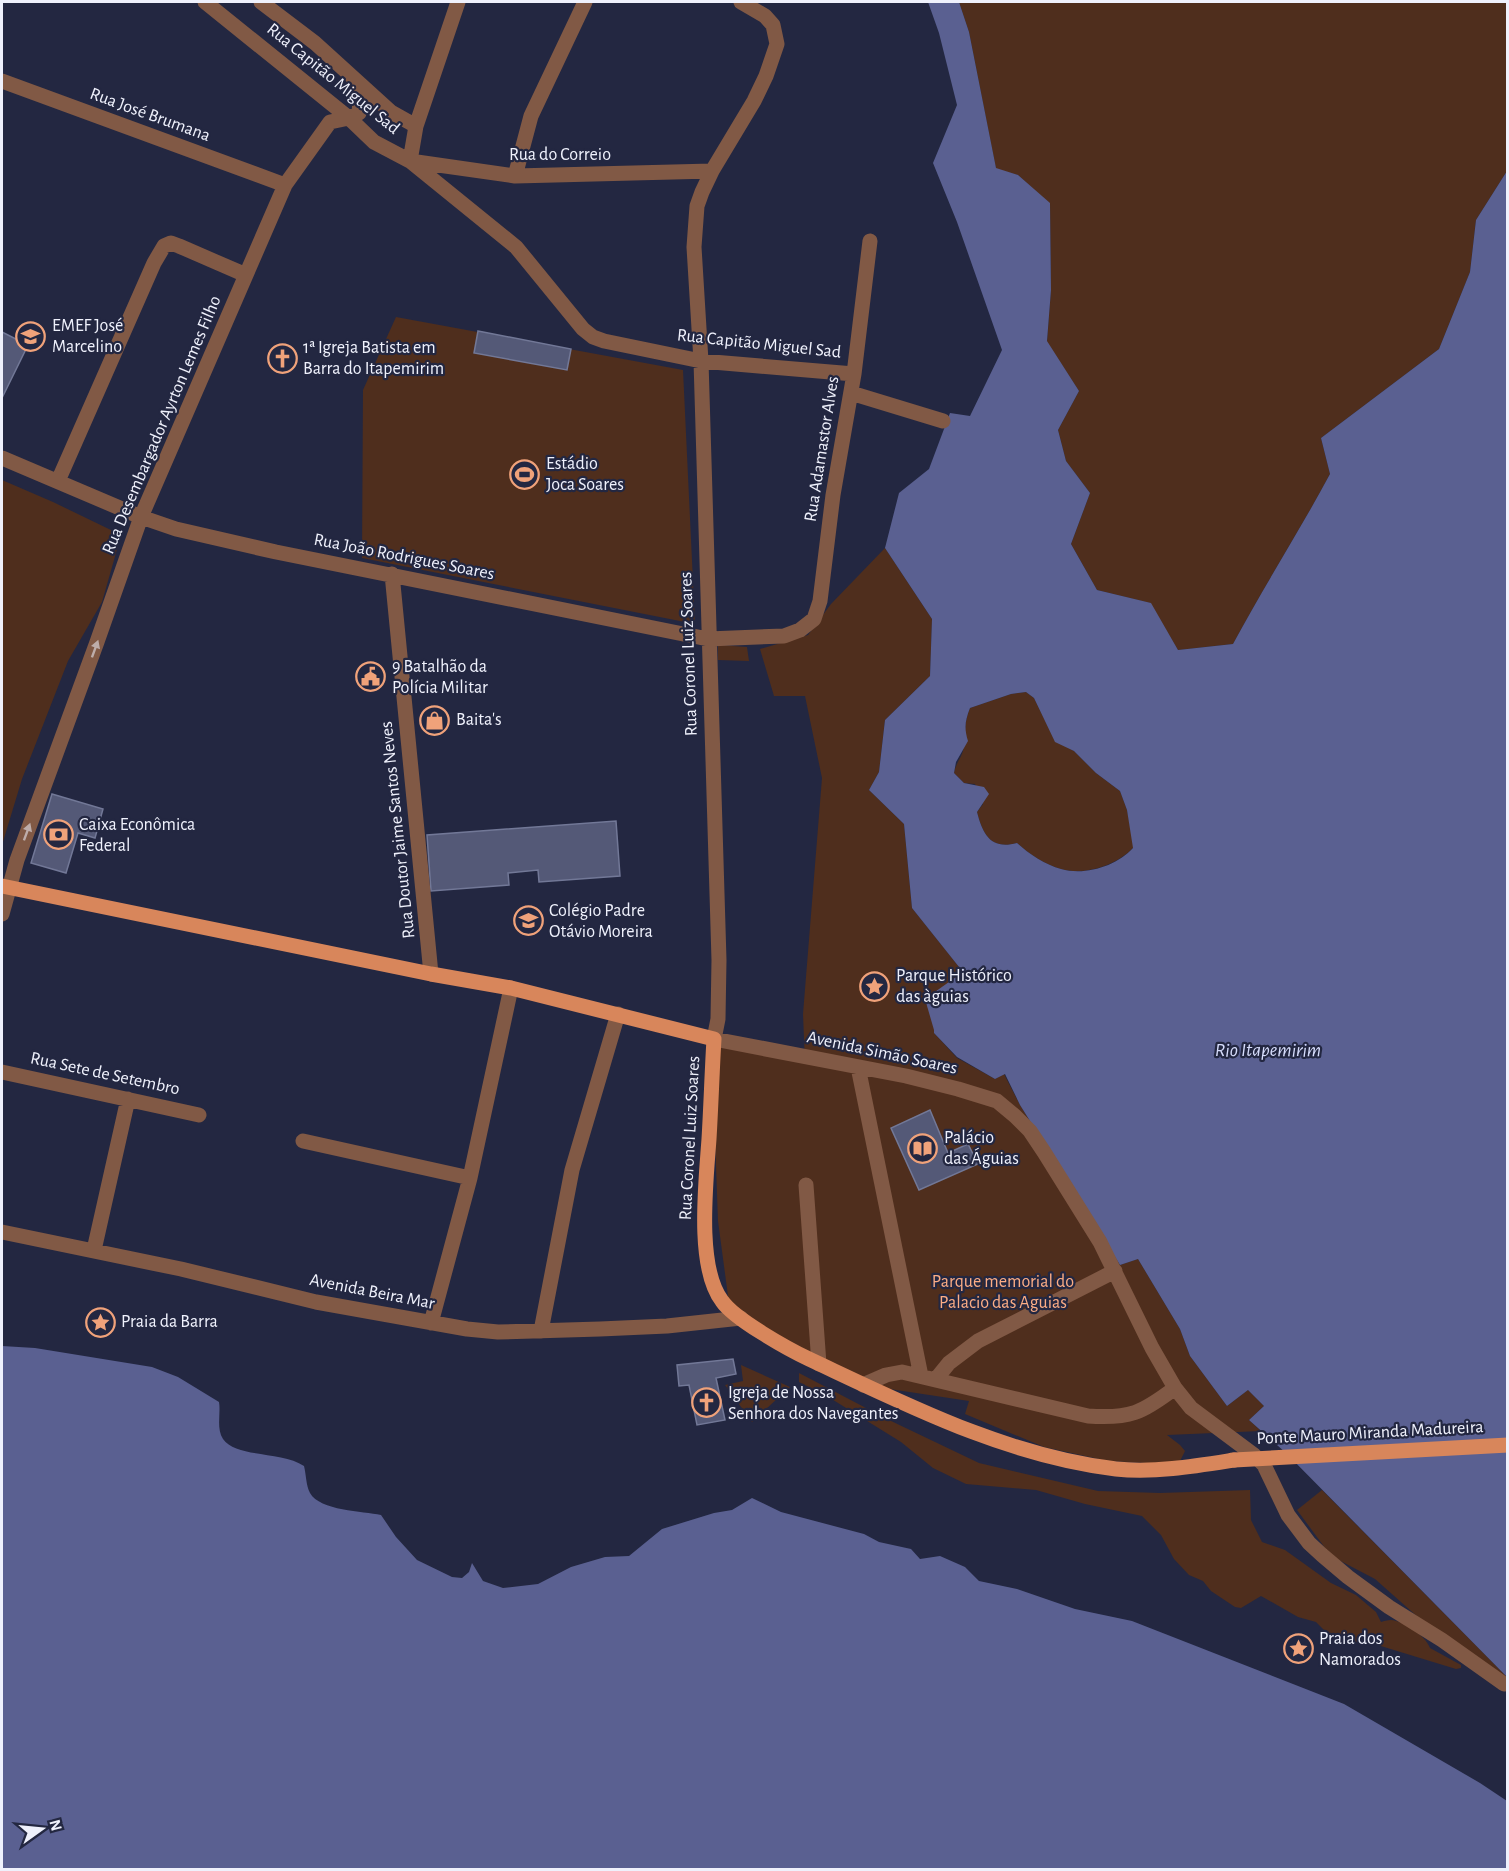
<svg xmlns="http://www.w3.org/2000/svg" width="1509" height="1871" viewBox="0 0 1509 1871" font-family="'Alegreya Sans',sans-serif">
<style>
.green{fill:#4f2e1d}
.water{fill:#5a6091;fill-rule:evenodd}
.building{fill:#545977;stroke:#727897;stroke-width:1.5}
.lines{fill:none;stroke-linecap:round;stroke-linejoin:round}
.minor{stroke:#815945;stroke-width:15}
.major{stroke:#d8865b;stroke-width:15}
.major-bridge{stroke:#d8865b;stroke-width:15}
.oneway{fill:#beadaa}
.labels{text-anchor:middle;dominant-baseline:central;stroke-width:4.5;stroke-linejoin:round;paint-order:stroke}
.street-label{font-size:18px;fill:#eff1fc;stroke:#232741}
.poi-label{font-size:18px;fill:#eff1fc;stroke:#232741;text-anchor:start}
.park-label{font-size:18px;fill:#fcad85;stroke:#232741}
.water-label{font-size:20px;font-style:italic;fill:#d6dcfb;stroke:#232741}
</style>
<rect width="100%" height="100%" fill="#232741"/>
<path class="green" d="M959 2H1507V171L1476 220 1470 272 1439 349 1321 438 1330 474C1299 532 1264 586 1233 644L1178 650 1150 603 1097 590 1071 544 1090 493 1066 461 1058 430 1079 391 1047 342 1051 290 1050 204 1018 175 996 169 969 32Z
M396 317 683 370 695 624 362 558 363 390Z
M2 480 53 502 113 531 120 539 102 602 68 661 22 779 2 845Z
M885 548 932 619 930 676 885 720 879 772 869 790 904 824 912 908 963 972 934 1033 957 1058 995 1079 1004 1074 1020 1105 1120 1265 1138 1259 1180 1329 1190 1356 1227 1406 1248 1390 1264 1406 1249 1420 1261 1431 1167 1435 1180 1445 1185 1451 1179 1463H1146L1108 1461 1044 1447 965 1414 969 1401 863 1385 730 1311 718 1221 714 1111 716 1045 805 1063 803 1014 822 778 805 696H774L760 649 808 635 831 604Z
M718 645 747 647 749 661 718 660Z
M1026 692 1034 698 1055 741 1074 751 1096 773 1120 791 1127 810 1134 847C1117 865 1085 876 1061 869 1046 865 1029 854 1017 843 991 850 983 835 977 812L983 804 975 784 964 783 954 773C956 763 961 758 963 751 966 735 963 725 970 708L1011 694Z
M741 1365 790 1387 752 1422 725 1385 743 1381Z
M799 1373 889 1420 979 1463 1098 1491 1160 1493 1250 1490 1251 1520 1262 1542 1285 1550 1331 1583 1356 1595 1376 1612 1381 1622C1384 1621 1387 1620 1391 1620 1404 1621 1426 1636 1430 1648L1461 1665V1668L1456 1669 1371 1643 1352 1642 1334 1637 1325 1631 1316 1622 1298 1617 1261 1596 1241 1608 1235 1607 1211 1591 1203 1581 1189 1575 1174 1559 1161 1535 1142 1516 1085 1504 1036 1490 966 1484 933 1468 901 1442 830 1398 799 1382Z
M1322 1490 1507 1677 1499 1689 1375 1579 1331 1556 1297 1510Z"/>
<path class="water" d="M928 2H959L969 32 996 168 1018 175 1050 203 1051 290 1047 341 1079 391 1058 430 1066 461 1090 493 1071 544 1097 590 1151 603 1178 650 1233 644C1264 586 1299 532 1330 474L1321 438 1439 349 1470 272 1476 220 1507 171V1677L1286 1453 1249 1420 1264 1406 1248 1390 1227 1406 1190 1356 1180 1329 1138 1259 1120 1265 1020 1105 1005 1074 995 1079 957 1057 934 1033V1030L925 999 963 972 912 908 904 824 869 790 879 772 885 720 930 676 932 619 885 548 899 493 929 469 950 413 970 416 1002 350 957 222 933 163 957 105 939 33ZM1026 692 1034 698 1055 742 1074 751 1096 773 1120 791 1127 810 1133 848C1117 866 1085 876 1061 869 1046 865 1029 854 1017 843 991 850 983 835 977 812L989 794 984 787 964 783 954 773 956 762 968 741C964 728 965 721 970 708L1011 694Z
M2 1346 35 1348 152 1367 178 1377 219 1402C221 1413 216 1428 223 1439 236 1458 282 1451 304 1466 306 1473 306 1486 310 1493 320 1511 363 1511 381 1515L396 1537 417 1560 452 1577 462 1578 469 1572 472 1563 483 1581 503 1588 538 1584 571 1567 605 1557 629 1556 662 1529 714 1513 732 1510 752 1498 781 1512 864 1534 879 1542 911 1549 920 1559 940 1556 965 1567 979 1581 1017 1589 1075 1609 1132 1621 1344 1704 1480 1783 1507 1801V1869H2Z"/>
<path class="building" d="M478 331 571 349 567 370 474 353Z
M2 332 28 345 2 398Z
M52 794 103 809 95 838 78 833 66 873 31 863Z
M616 821 620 876 539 882 538 870 508 873 509 885 431 891 427 835Z
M930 1110 948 1153 968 1144 978 1164 919 1190 891 1128Z
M733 1359 736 1374 716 1378 725 1420 697 1425 689 1385 679 1386 677 1365Z"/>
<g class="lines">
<path class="minor" d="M205 2 349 118 374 142 410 161 516 247 583 329 593 337 604 341 701 361 854 374
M261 2 315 43 391 112 416 126 410 161
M741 2 765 16 773 25 777 44 766 76 754 101 712 171 702 192 697 206 694 247 701 361 719 960 718 1019 714 1039 906 1076 958 1089 997 1101 1015 1116 1030 1131 1044 1152 1100 1242 1152 1348 1175 1388 1191 1408 1254 1455 1264 1465 1288 1515 1309 1543 1322 1555 1348 1577 1389 1607 1442 1640 1504 1684
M2 81 285 185
M416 126 458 2
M410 161 515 176 712 171
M515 176 531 116 585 2
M851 393 943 421
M2 458 141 517 176 529 276 552 708 639 784 636 800 630 814 619 820 601 833 495 854 374 870 241
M58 481 154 263 164 246 171 243 179 246 246 275
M392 574 431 974
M2 914 17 860 97 642 141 517 285 185 330 122 349 118 359 113 361 86
M858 1067 921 1376
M2 1072 199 1115
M303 1141 470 1178
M806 1185 819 1364
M2 1232 181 1269 316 1302 467 1329 498 1332 600 1329 667 1326 741 1318
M94 1250 128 1099
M431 1323 470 1178 511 988
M541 1331 572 1170 618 1014
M936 1379 949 1363 978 1341 1115 1271
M863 1385 886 1375 902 1372 1088 1416C1130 1419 1142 1413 1175 1388"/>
<path class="major" d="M2 886 431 974 511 988 714 1039C712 1072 711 1106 709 1139 706 1182 696 1267 722 1301 734 1319 788 1349 809 1359 907 1405 1007 1456 1116 1469 1155 1473 1196 1466 1234 1460"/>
<path class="major-bridge" d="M1234 1460 1508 1445"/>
</g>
<defs><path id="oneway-solid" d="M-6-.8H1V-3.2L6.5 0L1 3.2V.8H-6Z" transform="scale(1.5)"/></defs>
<g class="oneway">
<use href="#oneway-solid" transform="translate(95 649) rotate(-70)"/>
<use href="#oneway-solid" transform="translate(27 832) rotate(-70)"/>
</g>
<defs>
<symbol id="school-ring" viewBox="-11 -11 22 22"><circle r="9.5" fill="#232741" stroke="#f0a27a" stroke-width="1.5"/><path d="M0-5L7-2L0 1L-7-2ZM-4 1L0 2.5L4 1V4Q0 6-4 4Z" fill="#f0a27a"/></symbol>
<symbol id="church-ring" viewBox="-11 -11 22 22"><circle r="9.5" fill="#232741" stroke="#f0a27a" stroke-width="1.5"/><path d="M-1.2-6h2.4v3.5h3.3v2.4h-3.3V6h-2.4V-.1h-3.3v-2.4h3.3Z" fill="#f0a27a"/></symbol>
<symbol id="stadium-ring" viewBox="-11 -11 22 22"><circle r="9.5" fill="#232741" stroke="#f0a27a" stroke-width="1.5"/><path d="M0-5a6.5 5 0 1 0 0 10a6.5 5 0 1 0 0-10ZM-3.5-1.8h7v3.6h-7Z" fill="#f0a27a"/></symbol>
<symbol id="civic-ring" viewBox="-11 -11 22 22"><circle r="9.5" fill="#232741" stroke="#f0a27a" stroke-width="1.5"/><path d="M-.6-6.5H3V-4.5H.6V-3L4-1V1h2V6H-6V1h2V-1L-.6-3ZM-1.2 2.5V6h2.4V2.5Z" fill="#f0a27a"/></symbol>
<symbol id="shop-ring" viewBox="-11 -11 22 22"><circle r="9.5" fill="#232741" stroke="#f0a27a" stroke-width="1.5"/><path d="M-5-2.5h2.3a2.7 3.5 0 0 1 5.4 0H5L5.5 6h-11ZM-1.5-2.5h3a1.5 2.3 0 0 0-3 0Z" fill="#f0a27a"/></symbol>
<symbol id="bank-ring" viewBox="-11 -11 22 22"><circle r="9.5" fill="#232741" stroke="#f0a27a" stroke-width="1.5"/><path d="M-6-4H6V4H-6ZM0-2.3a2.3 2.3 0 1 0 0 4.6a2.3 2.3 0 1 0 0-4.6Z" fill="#f0a27a"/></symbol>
<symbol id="sight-ring" viewBox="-11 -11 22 22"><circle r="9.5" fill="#232741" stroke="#f0a27a" stroke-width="1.5"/><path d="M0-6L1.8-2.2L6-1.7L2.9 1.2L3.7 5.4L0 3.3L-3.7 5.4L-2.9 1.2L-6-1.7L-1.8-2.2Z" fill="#f0a27a"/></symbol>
<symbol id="library-ring" viewBox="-11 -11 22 22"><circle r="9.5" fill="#232741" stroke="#f0a27a" stroke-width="1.5"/><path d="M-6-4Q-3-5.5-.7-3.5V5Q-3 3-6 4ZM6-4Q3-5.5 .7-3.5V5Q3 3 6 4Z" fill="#f0a27a"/></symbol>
</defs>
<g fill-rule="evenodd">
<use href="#school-ring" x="14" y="320" width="33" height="33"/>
<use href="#church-ring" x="266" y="342" width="33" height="33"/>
<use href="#stadium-ring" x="508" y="458" width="33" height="33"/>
<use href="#civic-ring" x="354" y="660" width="33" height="33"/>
<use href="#shop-ring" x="418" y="704" width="33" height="33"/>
<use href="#bank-ring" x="42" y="818" width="33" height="33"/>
<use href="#school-ring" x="512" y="904" width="33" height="33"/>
<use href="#sight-ring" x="858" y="970" width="33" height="33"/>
<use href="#library-ring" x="906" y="1132" width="33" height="33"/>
<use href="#sight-ring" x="84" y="1306" width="33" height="33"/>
<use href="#church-ring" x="690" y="1386" width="33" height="33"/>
<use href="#sight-ring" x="1282" y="1632" width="33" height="33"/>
</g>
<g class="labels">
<g class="street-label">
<text transform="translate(333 79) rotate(39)">Rua Capitão Miguel Sad</text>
<text transform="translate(150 115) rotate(20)">Rua José Brumana</text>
<text x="560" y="155">Rua do Correio</text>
<text transform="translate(759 344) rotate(6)">Rua Capitão Miguel Sad</text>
<text transform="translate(162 425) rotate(-67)">Rua Desembargador Ayrton Lemes Filho</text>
<text transform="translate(822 449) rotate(-81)">Rua Adamastor Alves</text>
<text transform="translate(404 557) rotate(11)">Rua João Rodrigues Soares</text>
<text transform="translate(689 654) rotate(-92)">Rua Coronel Luiz Soares</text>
<text transform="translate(398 830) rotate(-96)">Rua Doutor Jaime Santos Neves</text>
<text transform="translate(882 1053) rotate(12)">Avenida Simão Soares</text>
<text transform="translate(105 1074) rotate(12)">Rua Sete de Setembro</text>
<text transform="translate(690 1138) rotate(-87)">Rua Coronel Luiz Soares</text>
<text transform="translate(372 1292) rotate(11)">Avenida Beira Mar</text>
<text transform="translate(1370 1433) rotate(-3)">Ponte Mauro Miranda Madureira</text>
</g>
<g class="poi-label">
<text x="52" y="326">EMEF José<tspan x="52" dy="21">Marcelino</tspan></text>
<text x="303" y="348">1ª Igreja Batista em<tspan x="303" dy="21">Barra do Itapemirim</tspan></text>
<text x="546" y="464">Estádio<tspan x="546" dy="21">Joca Soares</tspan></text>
<text x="392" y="667">9 Batalhão da<tspan x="392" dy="21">Polícia Militar</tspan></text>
<text x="456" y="720">Baita's</text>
<text x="79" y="825">Caixa Econômica<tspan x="79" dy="21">Federal</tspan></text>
<text x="549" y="911">Colégio Padre<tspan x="549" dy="21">Otávio Moreira</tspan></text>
<text x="896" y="976">Parque Histórico<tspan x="896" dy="21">das àguias</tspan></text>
<text x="944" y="1138">Palácio<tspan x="944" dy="21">das Águias</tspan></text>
<text x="121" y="1322">Praia da Barra</text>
<text x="728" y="1393">Igreja de Nossa<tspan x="728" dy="21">Senhora dos Navegantes</tspan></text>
<text x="1319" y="1639">Praia dos<tspan x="1319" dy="21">Namorados</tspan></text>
</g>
<g class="park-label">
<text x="1003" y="1282">Parque memorial do<tspan x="1003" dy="21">Palacio das Aguias</tspan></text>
</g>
<g class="water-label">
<text x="1268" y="1050">Rio Itapemirim</text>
</g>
</g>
<rect width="1509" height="1871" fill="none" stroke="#eff1fc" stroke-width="6"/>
<g transform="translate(42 1829) rotate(75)" stroke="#232741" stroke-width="4.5" paint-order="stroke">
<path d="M0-4.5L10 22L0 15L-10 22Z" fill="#eff1fc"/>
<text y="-9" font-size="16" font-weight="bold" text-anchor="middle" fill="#eff1fc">N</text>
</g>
</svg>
